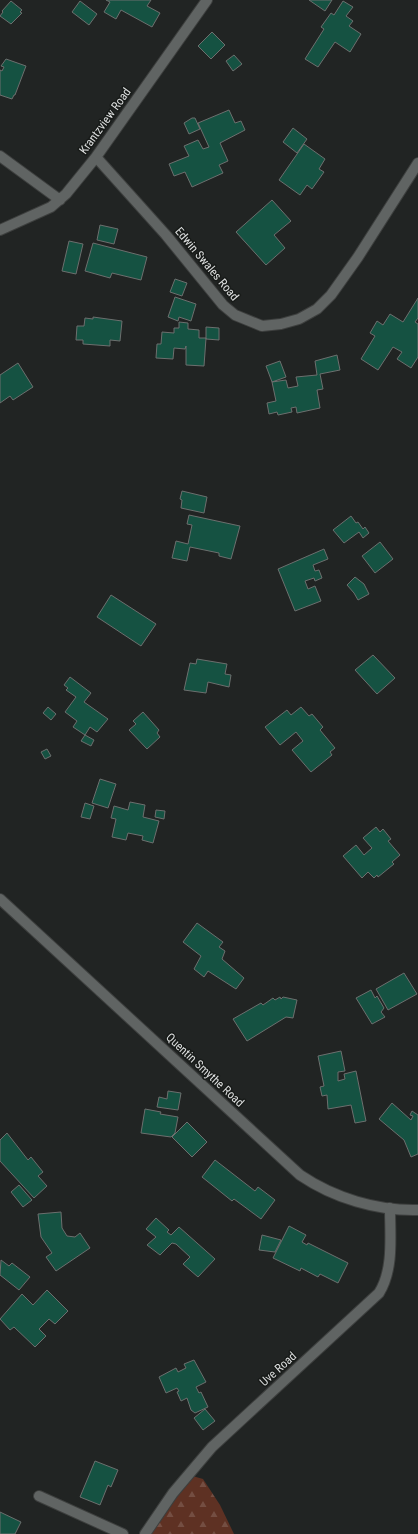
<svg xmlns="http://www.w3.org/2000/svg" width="418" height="1534" viewBox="0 0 418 1534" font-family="'Roboto Condensed',sans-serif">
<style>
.forest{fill:url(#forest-firs)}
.building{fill:#155242;stroke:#6c6f6e}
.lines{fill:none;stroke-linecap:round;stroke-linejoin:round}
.street-casing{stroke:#3d3f3e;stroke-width:12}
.street{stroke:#606463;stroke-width:10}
.labels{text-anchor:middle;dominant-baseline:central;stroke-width:3;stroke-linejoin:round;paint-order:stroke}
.street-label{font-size:12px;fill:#dcdede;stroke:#181b19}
</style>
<defs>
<pattern id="forest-firs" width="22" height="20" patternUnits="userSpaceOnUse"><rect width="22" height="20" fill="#5e3123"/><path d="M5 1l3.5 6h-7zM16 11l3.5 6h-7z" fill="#744e42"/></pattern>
</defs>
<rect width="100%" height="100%" fill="#212423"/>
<path class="forest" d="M189 1475 203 1479 220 1505 234 1534H148Z"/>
<path class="building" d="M106 0H151L147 6 160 13 152 27 121 10 116 19 104 12 110 2Z
M309 0H332L325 11Z
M11 1 22 10 20 12 22 13 11 24 0 16 3 12 2 11Z
M80 1 97 14 89 25 72 12Z
M343 1 353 7 346 16 353 21 349 26 361 34 350 52 335 42 318 67 305 59 324 29 321 27 331 13 334 15Z
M212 32 225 45 211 59 198 46Z
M234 55 242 64 233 71 226 61Z
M6 59 26 66 15 95H14L12 99 0 95V70L2 71 4 67 1 66Z
M229 110 235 123 241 121 245 130 220 143 228 161 219 165 223 173 192 187 185 172 174 176 169 164 189 156 184 146 198 140 203 149 209 147 198 123Z
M192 118H195L200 129 189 134 184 123Z
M293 128 307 139 297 153 283 142Z
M304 144 325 159 319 169 324 172 312 189 307 185 300 195 279 180Z
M272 200 291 221 274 235 285 248 266 265 236 232Z
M100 225 118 229 114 244 97 240Z
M69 241 83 244 76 274 62 271Z
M93 243 147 257 141 280 112 273 110 278 85 271Z
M175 279 187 283 182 296 170 292Z
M175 297 196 304 191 321 179 317 178 321 168 317Z
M418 298V318L415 322 418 324V357L411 368 397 359 402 352 393 347 378 370 361 359 375 336 370 333 377 321 383 325 390 314 403 322Z
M93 317 122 321 120 341 110 340V346L83 344V340H76L77 326H84L85 318 93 319Z
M179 322 188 323V329L199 330V338H206L204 366 186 365V346L185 349 174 348 173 359 156 358 157 344H161L162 332 174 333V328H179Z
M206 327 219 328V340L206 339Z
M337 355 340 370 320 374 323 389 317 390 320 408 297 413 296 407 291 408 292 412 278 415 277 412 269 414 267 403 276 401 272 382 286 380 288 388 298 386 296 377 317 375 315 361Z
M280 361 286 377 272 382 266 366Z
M18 363 33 387 13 400 10 396 0 403V375Z
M182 491 207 497 204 513 181 508 182 500 180 499Z
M189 515 240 526 231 559 219 556V553L190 547 187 561 172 558 176 541 188 544 192 525 187 524Z
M351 516 356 523 358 522 363 529 365 527 369 533 363 538 359 532 344 543 333 530Z
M380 542 393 559 375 573 362 556Z
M324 549 328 559 313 565 315 571 319 570 322 578 315 581 314 578 305 581 308 589 315 586 321 601 295 611 278 569Z
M355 577 364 584 369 594 358 600 354 593 347 585Z
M111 595 156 624 141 646 97 617Z
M373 655 395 678 377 694 355 670Z
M197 659 227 664 225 674 231 675 229 687 208 682 206 693 184 690 190 663 196 664Z
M70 677 91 693 84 702 108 719 97 732 90 727 85 735 73 727 77 721 65 712 76 697 66 690 68 688 64 685Z
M48 707 56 714 51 720 43 713Z
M301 707 309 716 312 714 323 727 320 730 335 748 330 752 332 755 311 772 292 750 303 741 296 732 280 745 265 727 287 710 291 715Z
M143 712 159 730 157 733 160 737 147 749 129 730 136 724 133 721Z
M85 735 94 740 91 746 81 741Z
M47 749 51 756 45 759 41 752Z
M100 779 116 784 108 808 92 803Z
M130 802 145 805 143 817 159 821 153 843 142 840 143 836 128 833 126 840 112 837 116 819 111 818 114 806 128 810Z
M85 803 94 806 90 819 81 817Z
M156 810 165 811 164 819 155 817Z
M376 827 380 832 383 829 391 839 388 841 400 855 392 862 394 864 378 877 377 875 374 878 368 872 362 878 343 856 356 845 364 855 372 848 363 838Z
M197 923 223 942 219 947 225 951 222 959 244 978 236 989 208 971 204 977 194 969 201 956 183 942Z
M404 973 417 994 388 1010 376 989Z
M371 990 375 998 377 996 384 1008 381 1012 385 1017 372 1024 356 998Z
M280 997 281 999 283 997 297 1000 293 1018 286 1017 247 1041 233 1019 261 1003 263 1005 273 998 275 1000Z
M341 1051 345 1071 338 1072V1081L345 1079 344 1074 356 1071 366 1121 355 1123 351 1105 328 1109 327 1095 322 1096 320 1087 324 1086 318 1056Z
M168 1091 181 1093 178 1110 157 1107 159 1097 167 1099Z
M392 1103 411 1120 413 1116 410 1115 412 1111 418 1115V1154L411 1157 404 1140 379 1119Z
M145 1109 161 1112 160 1114 178 1117 175 1133 171 1137 141 1133Z
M187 1122 207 1142 192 1157 172 1137Z
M7 1133 28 1160 31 1157 43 1172 38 1176 47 1186 34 1198 0 1161V1140Z
M215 1160 255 1191 258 1187 275 1200 261 1219 234 1199 232 1201 202 1177Z
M19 1185 32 1200 23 1207 11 1192Z
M61 1212 62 1228 67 1236 75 1237 80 1233 90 1248 56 1271 46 1257 52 1253 41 1237 38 1214Z
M156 1218 169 1230 167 1232 171 1235 179 1227 215 1259 198 1277 183 1264 190 1257 176 1244 172 1243 160 1255 147 1245 156 1237 146 1229Z
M289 1226 306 1235 302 1242 307 1245 308 1243 348 1263 338 1283 320 1274 318 1277 301 1268 300 1271 273 1258Z
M262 1235 281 1240 275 1252 259 1250Z
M1 1260 9 1266 12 1263 30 1277 19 1290 0 1275Z
M47 1290 68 1311 55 1324 49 1319 39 1329 46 1336 35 1347 14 1327 10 1330 0 1319 22 1294 33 1305Z
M194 1360 206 1382 196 1387 199 1393 201 1392 208 1407 195 1413 191 1410 187 1398 181 1401 177 1392 179 1391 177 1388 166 1393 159 1377 176 1368 178 1372 186 1368 184 1364Z
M205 1409 215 1421 203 1430 194 1418Z
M95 1461 118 1470 111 1487 108 1485 100 1505 80 1497Z
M0 1512 21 1522 15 1534H0Z"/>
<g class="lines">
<defs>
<path id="street" d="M0 156 60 200
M96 157 166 235 223 305 235 315 262 326 281 324 299 319 317 309 331 295 358 257 418 163
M0 230 51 207 66 194 96 157 207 0
M0 899 300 1175C334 1198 377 1211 418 1210
M39 1496 123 1534
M145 1534 173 1493 212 1447 379 1293C394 1269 390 1236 390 1208"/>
</defs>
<use href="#street" class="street-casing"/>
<use href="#street" class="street"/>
</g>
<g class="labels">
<g class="street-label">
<text transform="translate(105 121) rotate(-54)">Krantzview Road</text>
<text transform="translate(207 264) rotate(50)">Edwin Swales Road</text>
<text transform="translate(205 1070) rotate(43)">Quentin Smythe Road</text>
<text transform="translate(278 1369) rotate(-42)">Uve Road</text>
</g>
</g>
</svg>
